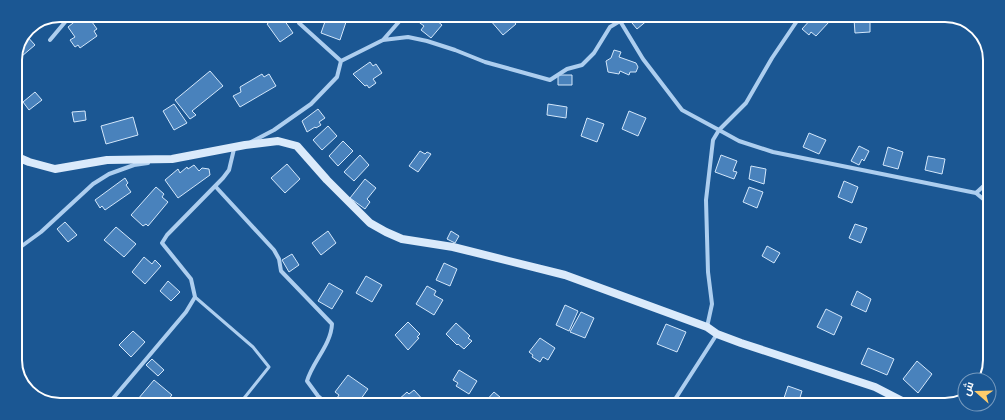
<svg xmlns="http://www.w3.org/2000/svg" width="1005" height="420" viewBox="0 0 1005 420" font-family="'Roboto Condensed',Cairo,sans-serif">
<style>
.building{fill:#4982bc;stroke:#d3e7fb}
.lines{fill:none;stroke-linecap:round;stroke-linejoin:round}
.lane{stroke:#adceef;stroke-width:3}
.street{stroke:#adceef;stroke-width:4}
.secondary{stroke:#daeafb;stroke-width:8}
.rim{fill:none;stroke:#fff;stroke-width:2}
</style>
<rect width="100%" height="100%" fill="#1b5793"/>
<path class="building" d="M83 15H87L97 29 94 31 97 36 80 48 78 45 75 47 70 40 75 37 68 27Z
M327 16H348L340 40 321 33Z
M419 16H431L442 25 431 38 421 30 424 26 416 20Z
M282 17 293 33 280 42 267 24 273 19 275 22Z
M494 17H510L516 24 503 35 490 20Z
M627 17H647L649 19 637 29Z
M812 18H825L829 22 816 36 811 32 809 35 802 29Z
M870 18V32L855 33 854 19Z
M25 34 35 45 15 62V57Z
M614 50 621 52 619 57 636 63 638 67 636 72H630L629 75 620 71 619 74 608 72 606 61 611 58Z
M370 62 373 66 376 64 382 73 373 79 376 83 369 88 367 85 365 86 353 74Z
M210 71 223 86 192 111 196 115 190 119 175 100Z
M262 74 264 77 269 74 276 86 240 107 233 96 241 92 240 87Z
M558 75H572V85H558Z
M35 92 42 100 29 110 23 102Z
M174 104 187 123 174 130 163 111Z
M548 104 567 107 566 118 547 115Z
M318 109 325 118 319 122 321 125 316 128 315 127 307 132 302 121Z
M85 111 86 120 74 122 72 112Z
M629 111 646 118 638 136 622 129Z
M133 117 138 135 106 144 101 126Z
M587 118 604 124 597 142 581 136Z
M328 126 337 136 322 150 313 140Z
M809 133 826 140 819 154 803 147Z
M343 141 353 151 338 166 329 156Z
M859 146 869 151 864 161 862 159 859 165 851 161Z
M888 147 903 152 898 169 883 165Z
M420 151 425 154 427 152 431 154 418 172 409 166Z
M360 155 369 165 354 181 344 172Z
M721 155 737 161 733 171 737 172 734 179 715 172Z
M928 156 945 159 942 174 925 170Z
M287 164 300 179 285 193 271 178Z
M194 165 199 171 202 168 209 169 210 175 178 198 165 180 178 169 180 173 187 167 188 169Z
M751 166 766 169 764 184 749 179Z
M125 178 128 183 126 185 131 192 105 210 102 206 100 208 95 200Z
M365 179 376 188 367 199 370 202 365 209 350 198Z
M844 181 858 187 852 203 838 197Z
M156 187 164 194 162 197 168 202 148 226 146 224 143 226 131 215Z
M749 187 763 192 757 208 743 202Z
M65 222 77 235 68 242 57 229Z
M855 224 867 228 861 243 849 238Z
M116 227 136 244 124 257 104 240Z
M328 231 336 243 321 255 312 243Z
M451 231 459 236 455 243 447 239Z
M767 246 780 253 774 263 762 256Z
M292 254 299 265 289 272 282 260Z
M144 257 152 264 155 260 161 266 145 284 132 272Z
M444 263 457 269 450 286 436 280Z
M366 276 382 285 372 302 356 293Z
M168 281 180 292 171 301 160 291Z
M329 283 343 291 332 309 318 301Z
M427 286 436 291 434 295 443 300 434 315 416 304Z
M857 291 871 299 866 312 851 305Z
M565 305 578 311 569 331 556 325Z
M826 309 842 317 834 335 817 327Z
M581 312 594 318 585 338 570 332Z
M408 322 420 334 417 337 419 338 408 350 395 335Z
M456 323 470 336 468 338 472 341 464 349 458 344 457 345 446 334Z
M666 324 686 332 677 352 657 344Z
M133 331 145 342 131 357 119 345Z
M540 338 555 348 548 360 543 357 540 362 532 357 533 355 529 352Z
M868 348 894 359 887 375 861 364Z
M152 359 164 370 158 376 146 365Z
M917 361 932 374 918 393 903 379Z
M459 370 477 381 469 394 456 386 458 383 453 380Z
M348 375 368 389 358 403H344L337 398 339 395 335 392Z
M154 380 172 395 166 402H143L138 399Z
M788 386 802 391 798 404H782Z
M414 390 426 403H398L397 401 407 392 409 394Z
M494 392 507 403H484Z
M620 398 628 402 627 404H618Z
M687 398 698 404H684Z"/>
<g class="lines">
<path class="lane" d="M195 297 253 347 269 367 241 402"/>
<path class="street" d="M297 16 299 23 341 61 383 40 404 16
M620 21 643 59 682 110 719 130 746 103 772 58 799 18
M50 40 71 15
M383 40 408 37 427 41 455 50 485 62 550 80 567 69 582 65 594 53 610 27 620 21 619 17
M251 142 274 130 311 104 337 77 341 61
M215 186 274 250 279 259 281 271 332 324C331 345 313 361 307 381L318 396 326 403
M976 193 988 203
M15 251 41 232 93 184 109 174 134 165 148 163
M707 327 712 304 708 272 706 200 713 140 719 130 739 141 773 152 976 193 989 181
M110 402 186 312 195 297 191 279 162 243 167 235 223 178 229 170 234 149
M672 404 717 334"/>
<path class="secondary" d="M15 156 29 162 55 169 107 160 172 159 245 145 278 141 297 146 327 180 370 223 386 232 402 239 453 247 565 275 707 327 717 334 741 343 875 387 910 405"/>
</g>
<path d="M0 0H1005V420H0ZM60 22H945A38 38 0 0 1 983 60V360A38 38 0 0 1 945 398H60A38 38 0 0 1 22 360V60A38 38 0 0 1 60 22Z" fill="#1b5793" fill-rule="evenodd"/>
<path class="rim" d="M60 22H945A38 38 0 0 1 983 60V360A38 38 0 0 1 945 398H60A38 38 0 0 1 22 360V60A38 38 0 0 1 60 22Z"/>
<g transform="translate(977 392) rotate(290)"><circle r="19" fill="#1b5793" stroke="#769abe"/>
<path d="M0-3L7 15L0 10L-7 15Z" fill="#ffcc6b"/>
<text y="-6" font-size="11" font-weight="bold" text-anchor="middle" fill="#ffffff">ش</text>
</g>
</svg>
